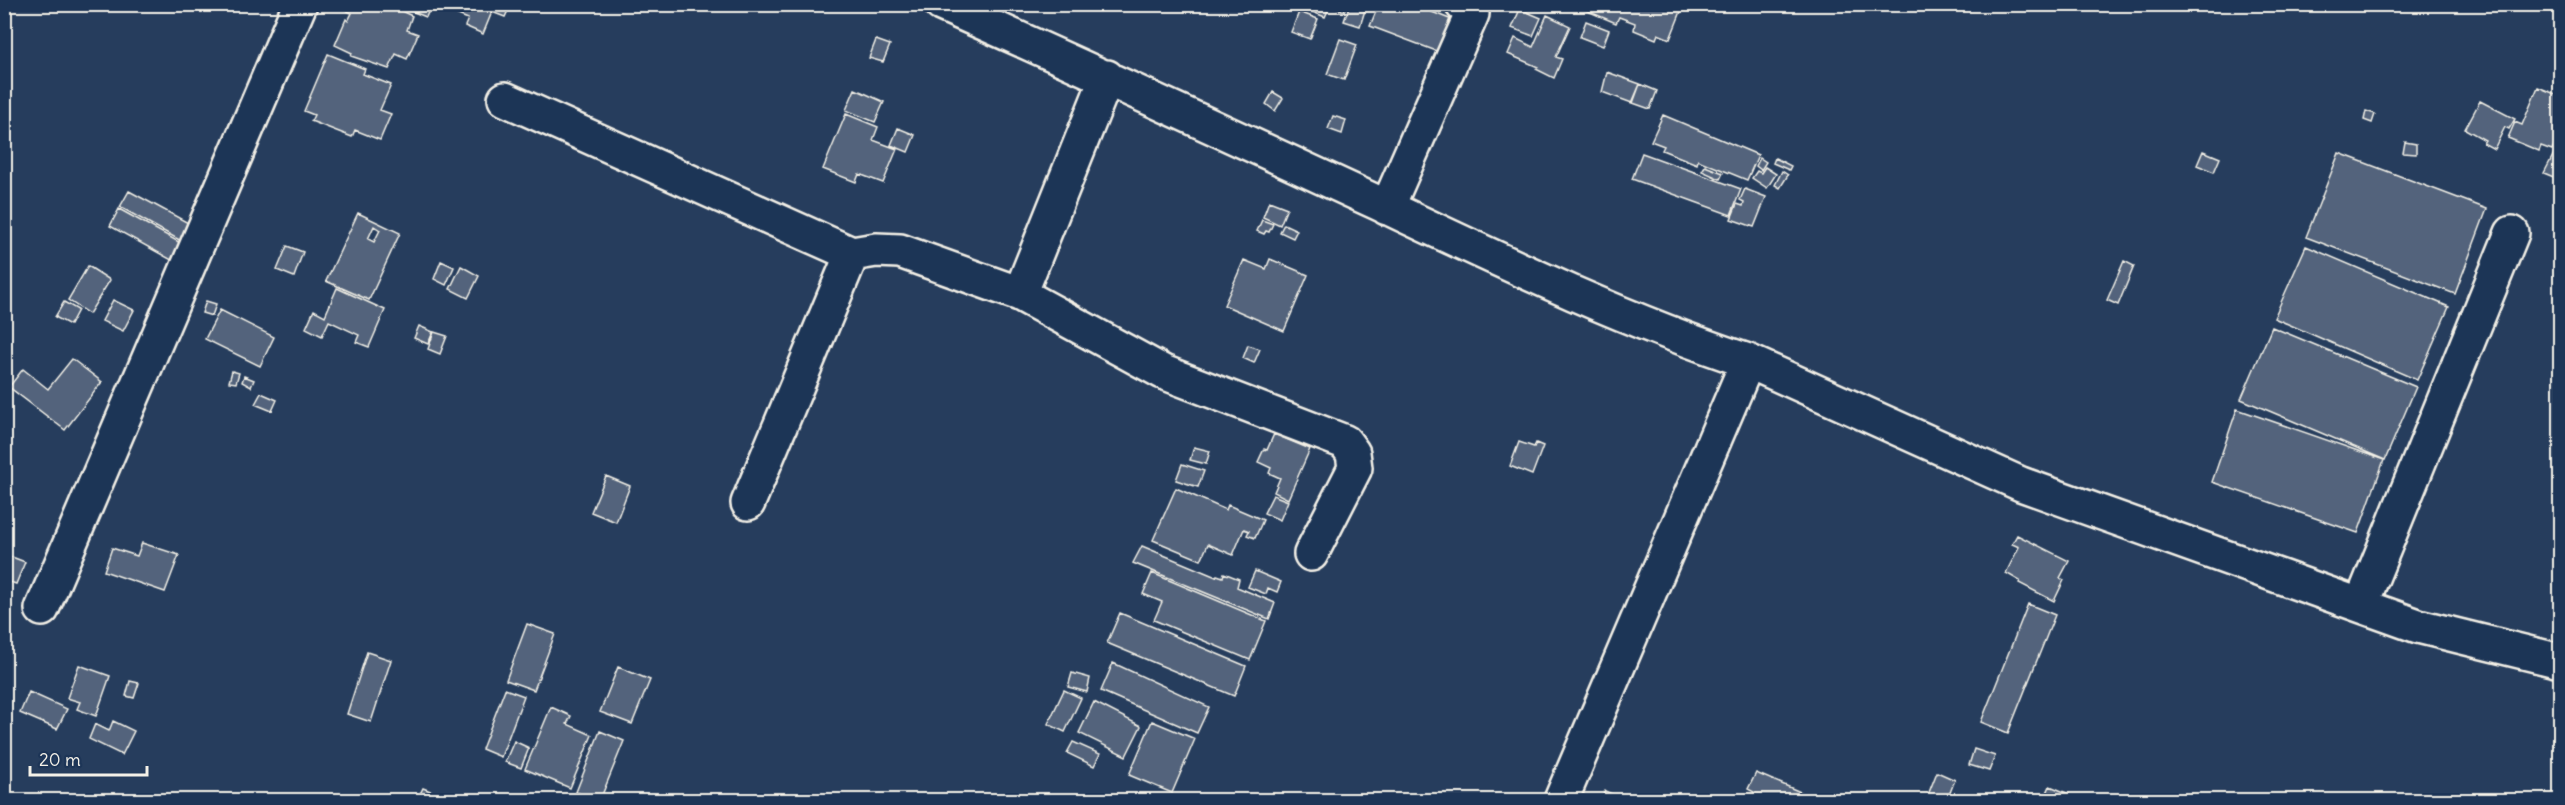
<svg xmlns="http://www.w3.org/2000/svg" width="2565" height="805" viewBox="0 0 2565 805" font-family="Delius,sans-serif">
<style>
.building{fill:#52647b;stroke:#f4f1e8;stroke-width:1.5;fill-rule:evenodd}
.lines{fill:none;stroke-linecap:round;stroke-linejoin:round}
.minor-casing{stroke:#f4f1e8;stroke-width:38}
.minor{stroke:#1d3557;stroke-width:33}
</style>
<rect width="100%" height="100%" fill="#263d5d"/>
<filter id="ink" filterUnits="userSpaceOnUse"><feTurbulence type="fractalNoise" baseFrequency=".0167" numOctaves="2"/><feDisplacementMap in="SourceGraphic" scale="12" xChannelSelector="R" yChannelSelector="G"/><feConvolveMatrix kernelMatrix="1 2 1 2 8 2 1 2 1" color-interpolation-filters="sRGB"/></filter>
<g filter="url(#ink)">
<path class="building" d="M342 4H396L395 8 412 16 407 30 418 34 407 59 396 54 389 69 351 56 352 53 335 45 346 19 348 21 352 13 341 8Z
M411 4H432L426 17 409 10Z
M442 4H511L505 17 492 12 483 34 465 26 468 19 441 8Z
M1304 4H1347L1344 11 1330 6 1325 17 1303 8Z
M1350 4H1367L1360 26 1344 21Z
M1379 4H1412L1452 20 1439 52 1370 26Z
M1571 4H1684L1670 39 1658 34 1656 39 1634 30 1635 23 1619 17 1616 23Z
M1520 9 1541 18 1533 36 1512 28Z
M1299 12 1318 19 1310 39 1291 32Z
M1547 15 1570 26 1556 57 1562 59 1554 78 1536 69 1538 67 1508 54 1515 38 1533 47Z
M1586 21 1609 30 1603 46 1580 37Z
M1340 39 1357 45 1344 80 1327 74Z
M876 40 890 45 883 62 869 58Z
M328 54 365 69 363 74 391 85 380 110 391 114 380 140 355 130 352 137 311 121 314 115 304 111Z
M1607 72 1640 84 1632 103 1602 92Z
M1640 84 1657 91 1650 109 1633 103Z
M2538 87 2560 96V143L2556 141 2552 150 2541 146 2539 151 2508 138 2515 122 2522 125Z
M855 89 884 102 875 122 846 110Z
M1273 92 1283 98 1275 111 1266 104Z
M2480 101 2515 119 2509 129 2505 127 2494 149 2483 143 2485 140 2465 129Z
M2366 111 2375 114 2372 123 2364 120Z
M846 114 878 127 873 140 897 149 883 183 859 174 856 182 823 169Z
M1663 115 1758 155 1747 180 1698 160 1697 164 1662 150 1664 146 1651 141Z
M1333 116 1346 120 1342 134 1328 129Z
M898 128 915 135 908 152 891 145Z
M2405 142 2416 144V154L2403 153Z
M2559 144 2560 168 2556 178 2544 173Z
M2203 151 2220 158 2214 172 2197 165Z
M1642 153 1741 189 1731 215 1632 179Z
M2339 153 2487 209 2455 294 2306 237Z
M1760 158 1766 162 1761 170 1756 166Z
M1775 158 1791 166 1789 170 1773 163Z
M1705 166 1723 173 1720 179 1702 171Z
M1765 167 1776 174 1767 188 1752 178 1757 171 1761 173Z
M1782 171 1788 175 1780 188 1775 185Z
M1745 189 1766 197 1754 227 1731 219 1737 204 1743 206 1744 202 1740 200Z
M129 191 192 225 183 242 120 207Z
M1269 201 1287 208 1280 225 1263 217Z
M119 209 186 246 177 263 110 226Z
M358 213 400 233 369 300 326 281ZM374 226 380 230 374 242 368 239Z
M1262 220 1273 224 1269 232 1266 231 1264 234 1257 231Z
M1284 224 1297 230 1293 238 1280 232Z
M287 246 303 252 294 277 277 270Z
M2306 246 2449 307 2417 380 2274 318Z
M1270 259 1308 275 1284 331 1224 305 1244 260 1266 269Z
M441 261 454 267 446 285 434 279Z
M2124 261 2134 266 2118 305 2107 300Z
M88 266 110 280 89 314 68 300Z
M461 266 479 276 468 298 450 289Z
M337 288 385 310 369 347 356 342 359 335 329 321 322 336 306 328 314 310 325 316Z
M113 300 134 310 123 331 102 321Z
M206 301 216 304 212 316 202 313Z
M64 302 78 310 70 325 55 317Z
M220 310 274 337 260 366 205 339Z
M419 326 433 332 428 344 414 338Z
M2272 327 2416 387 2385 460 2241 399Z
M434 332 447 336 440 354 428 349Z
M1248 345 1260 349 1254 363 1243 358Z
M72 359 102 382 65 430 9 387 23 369 48 389Z
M232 371 239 373 236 383 229 382Z
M244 376 254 380 251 387 242 382Z
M261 393 277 400 272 411 255 404Z
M2237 409 2384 460 2358 533 2212 482Z
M1274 434 1310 449 1288 499 1274 492 1280 478 1269 473 1271 468 1258 462 1264 449 1267 450Z
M1519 442 1534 447 1536 443 1543 446 1532 475 1510 466Z
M1194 447 1210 451 1206 464 1190 460Z
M1182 464 1204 471 1198 487 1176 480Z
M606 476 630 486 616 522 591 512Z
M1176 488 1226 510 1228 505 1263 520 1255 538 1247 535 1249 531 1244 529 1233 555 1208 544 1201 560 1153 540Z
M1273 495 1288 501 1280 520 1264 513Z
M2017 535 2069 561 2060 578 2064 580 2054 601 2019 583 2020 581 2006 573 2019 547 2012 544Z
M142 543 179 555 165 592 104 571 112 548 137 556Z
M1142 546 1216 577 1217 575 1223 577 1224 573 1239 579 1237 587 1275 603 1269 619 1133 563Z
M4 554 25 562 16 584 4 580Z
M1255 571 1281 582 1277 592 1268 588 1266 594 1248 587Z
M1152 573 1266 621 1250 660 1154 620 1162 602 1143 594Z
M2028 604 2055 615 2008 733 1981 722Z
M1120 613 1246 666 1234 696 1107 643Z
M527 624 555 634 534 690 506 680Z
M367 652 391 660 371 722 347 714Z
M1113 663 1209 707 1197 733 1101 691Z
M79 665 110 676 96 716 77 709 80 702 67 698Z
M618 667 650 680 632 724 600 712Z
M1072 673 1090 678 1087 692 1068 687Z
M130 681 139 683 134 698 126 696Z
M505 689 524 696 501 757 482 749Z
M1064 690 1081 698 1065 732 1048 724Z
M29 692 67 709 57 729 20 713Z
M1094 702 1141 726 1126 756 1079 733Z
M551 707 571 716 567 724 592 735 570 788 525 769Z
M113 721 134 731 122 755 89 739 95 724 109 731Z
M1152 721 1195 739 1172 793 1129 775Z
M600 731 624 741 600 800H596L576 792Z
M514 741 529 748 521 768 505 762Z
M1073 742 1100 754 1094 766 1067 753Z
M1974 749 1995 756 1989 771 1969 765Z
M1937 772 1955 780 1947 800H1926Z
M1756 773 1819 800H1757L1751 798 1754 792 1748 789Z
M2050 786 2069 794 2067 800H2044Z
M423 788 438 794 436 800H417Z
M1605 791 1625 800H1600Z"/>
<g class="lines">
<defs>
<path id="minor" d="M941 4C1088 69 1233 136 1378 203 1499 260 1621 319 1748 361L2021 484 2418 626 2560 661
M505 99 852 254
M1387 208 1472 14 1462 4
M1020 294 1107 77
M748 503 852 254 876 250 900 251 1020 294 1163 372 1345 442 1353 453 1355 468 1311 554
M2361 605 2512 233
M42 609 300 4
M1561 800 1748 361"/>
</defs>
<use href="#minor" class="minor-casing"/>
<use href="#minor" class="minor"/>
</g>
</g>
<rect width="2565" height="805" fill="none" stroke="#1d3557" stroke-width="24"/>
<rect x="12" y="12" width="2541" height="781" fill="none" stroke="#f4f1e8" stroke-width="2" filter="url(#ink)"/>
<path d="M30 766v9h117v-9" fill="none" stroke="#f4f1e8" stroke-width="3"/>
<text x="39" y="766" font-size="18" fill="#f4f1e8" stroke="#1d3557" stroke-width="4.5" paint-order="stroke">20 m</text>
</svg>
